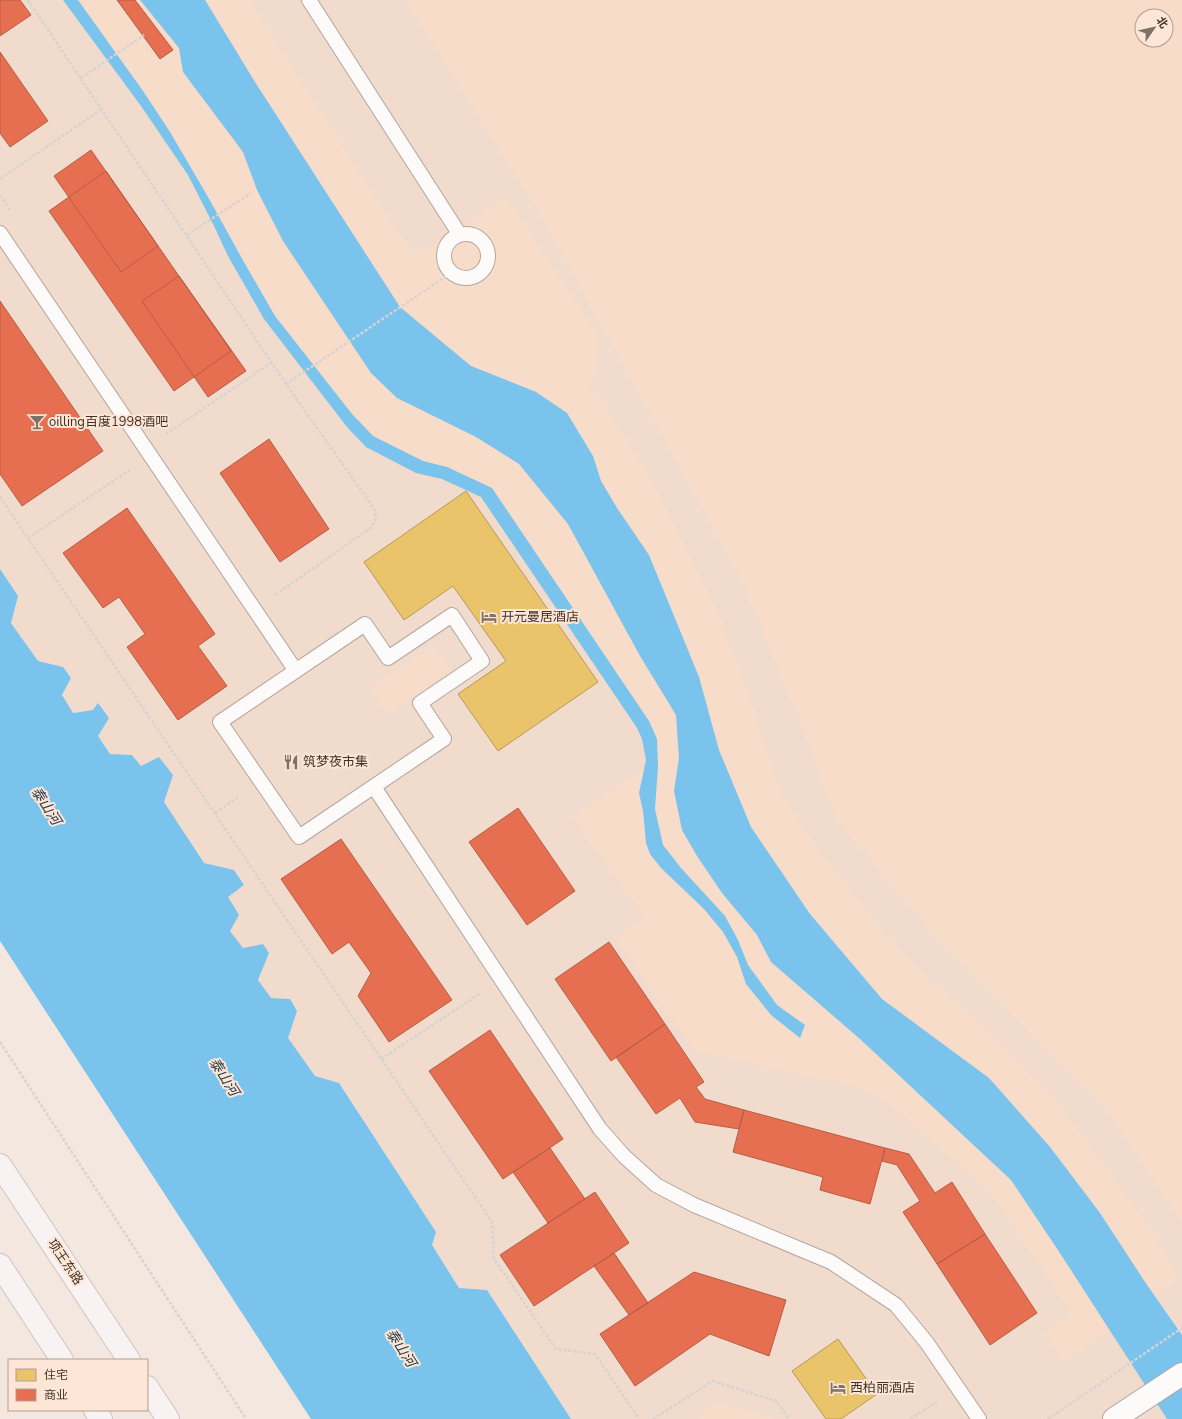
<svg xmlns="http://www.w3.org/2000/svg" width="1182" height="1419" viewBox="0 0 1182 1419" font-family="'Nunito Sans','Noto Sans SC',sans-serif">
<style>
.built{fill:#f0dbcd}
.green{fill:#f7dcca;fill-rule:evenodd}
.water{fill:#7ac3ec}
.homes{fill:#e9c46a;stroke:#b79856}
.shops{fill:#e76f51;stroke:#b55d45}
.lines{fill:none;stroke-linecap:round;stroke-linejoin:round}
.service-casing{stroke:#b2a69e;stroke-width:16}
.tertiary-casing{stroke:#b2a69e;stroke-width:24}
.primary-casing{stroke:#cec5c1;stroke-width:24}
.path{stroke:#d7d3d1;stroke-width:2.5;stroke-dasharray:3 2;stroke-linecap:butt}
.service{stroke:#fdfbfa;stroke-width:14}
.tertiary{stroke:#fdfbfa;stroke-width:22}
.primary{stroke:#f8f2f3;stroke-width:22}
.labels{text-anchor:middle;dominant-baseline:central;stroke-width:4;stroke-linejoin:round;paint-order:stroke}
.poi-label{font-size:13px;fill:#413228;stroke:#fde6d6;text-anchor:start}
.street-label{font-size:13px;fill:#413228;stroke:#fde6d6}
.water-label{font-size:14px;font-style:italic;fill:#223948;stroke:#fde6d6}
</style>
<rect width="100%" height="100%" fill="#f4e7df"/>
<path class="built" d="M0 0H406L544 220 742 580 797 712 836 818 929 928 1109 1112 1182 1223V1419H571L487 1290 459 1288 432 1245 436 1232 339 1083 315 1076 287 1038 290 999 271 998 258 980 269 953 263 944 243 948 230 930 228 897 244 885 234 870 204 863 164 802 173 775 141 766 132 755 110 754 98 736 108 718 98 704 94 710 73 713 62 695 71 678 63 667 38 661 11 623 17 596 0 569Z"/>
<path class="green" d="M78 0H140L179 48 183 72 243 152 257 190 283 241 371 373 476 437 519 464 568 524 640 656 676 715 679 758 674 791 682 830 697 856 722 893 757 935 771 962 860 1039 1011 1180 1058 1250 1109 1330 1064 1362 1044 1333 1072 1313 993 1194 888 1103 862 1088 694 1051 615 937 645 918 572 817 658 759 492 489 447 467 423 461 373 436 352 414 275 316 245 264 208 197 170 132 143 91Z
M205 0H249L414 257 506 197 593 327 599 345 598 370 590 389 599 398 627 439 657 492 722 622 755 712 783 796 813 843 888 937 932 982 984 1026 1054 1098 1123 1189 1155 1236 1179 1281 1154 1295 1100 1213 1050 1147 989 1078 882 999 810 914 751 827 719 750 699 676 649 555 617 508 601 481 593 456 536 392 471 366 400 307 255 82Z
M406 0H1182V1223L1109 1112 929 928 836 818 797 712 742 580 544 220ZM1142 16H1166V40H1142Z
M435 646 451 671 386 714 370 688Z
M722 1403 777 1419H700V1413L709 1407Z"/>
<path class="water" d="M63 0H78L143 91 170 132 208 197 245 264 275 316 352 414 373 436 423 461 447 467 492 488 649 721 657 739 658 766 655 809 663 845 681 868 725 916 738 940 748 965 777 1005 805 1025 800 1038 771 1015 746 984 737 957 723 932 704 909 661 868 650 854 646 843 643 811 639 793 646 760 642 739 637 728 481 497 442 479 416 473 366 447 347 427 264 319 228 256 214 226 188 175 141 106Z
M140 0H205L255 82 400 307 471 366 536 392 567 413 593 456 601 481 617 508 649 555 699 677 719 750 751 827 810 914 882 999 989 1078 1050 1147 1100 1213 1147 1285 1182 1335V1419H1167L1058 1250 1011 1180 860 1039 771 962 757 935 722 893 697 856 682 830 674 791 679 758 676 715 640 656 568 524 519 464 476 437 397 398 371 373 283 241 257 190 243 152 183 72 179 48Z
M0 569 18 596 11 623 38 661 63 667 71 678 62 695 73 713 93 710 98 703 109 718 98 736 110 754 132 755 141 766 159 757 173 775 164 802 204 863 234 870 244 885 228 897 239 915 230 931 243 948 263 944 269 953 258 980 271 998 290 999 297 1011 288 1038 315 1076 339 1083 436 1232 432 1245 459 1288 487 1290 571 1419H311L0 941Z"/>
<path class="homes" d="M466 491 598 682 498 751 458 694 506 661 453 586 404 620 364 562Z
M838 1339 877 1394 841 1419H826L792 1371Z"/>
<path class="shops" d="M0 0H20L31 15 0 36Z
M117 0H135L173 50 160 59Z
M0 52 48 121 10 147 0 133Z
M91 150 158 246 121 272 54 176Z
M106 171 231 351 174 391 49 211Z
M179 276 246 371 208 397 142 301Z
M0 301 103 451 22 506 0 474Z
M269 439 329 529 280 562 220 473Z
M127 508 215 634 198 646 227 686 178 720 127 647 145 634 119 597 103 608 63 553Z
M518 808 575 891 527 925 469 842Z
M341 839 452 1000 389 1042 358 996 371 973 349 942 332 954 281 879Z
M609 942 665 1024 611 1061 555 979Z
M665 1024 704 1082 696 1087 705 1099 744 1110 739 1129 695 1122 680 1098 656 1114 616 1057Z
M490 1030 563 1139 503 1179 429 1071Z
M744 1110 885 1148 870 1204 820 1190 823 1177 733 1152Z
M550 1148 585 1199 548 1223 513 1172Z
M885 1148 909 1154 935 1193 952 1182 985 1234 937 1264 903 1212 920 1201 897 1165 882 1161Z
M595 1192 629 1243 534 1306 500 1255Z
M985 1234 1037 1313 990 1345 937 1264Z
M614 1253 648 1303 629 1315 594 1266Z
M694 1272 786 1300 769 1356 710 1334 635 1386 600 1334Z"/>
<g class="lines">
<defs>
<path id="service" d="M309 0 460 235
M0 233 296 671
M444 256a22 22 0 1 1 44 0a22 22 0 1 1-44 0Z
M452 615 482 661 420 703 444 739 299 837 220 722 365 624 388 658Z
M374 787 600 1129 624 1156 656 1185 694 1205 831 1262 896 1305 927 1343 979 1419"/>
<path id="tertiary" d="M1114 1419 1182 1374"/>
<path id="primary" d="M0 1165 129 1360
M0 1265 62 1360
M147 1387 168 1419
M95 1410 101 1419"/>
</defs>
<use href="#service" class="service-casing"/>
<use href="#tertiary" class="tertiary-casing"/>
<use href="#primary" class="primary-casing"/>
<path class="path" d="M28 0 286 384 375 510 376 517 372 527 275 595
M81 78 144 35
M0 179 102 109
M0 195 10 210
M187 235 251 193
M286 384 451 273
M166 434 271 363
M0 497 492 1222 494 1259 556 1349 595 1354 639 1419
M28 538 130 470
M215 813 240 796
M0 1042 246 1419
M381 1059 481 993
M653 1419 713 1381 776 1401 789 1419
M910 1419 937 1402
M1048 1419 1182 1328"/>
<use href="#service" class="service"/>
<use href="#tertiary" class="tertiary"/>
<use href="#primary" class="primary"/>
</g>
<defs>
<symbol id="bar-bare" viewBox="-9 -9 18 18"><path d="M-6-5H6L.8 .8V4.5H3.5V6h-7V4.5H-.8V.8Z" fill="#807168" stroke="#fde6d6" stroke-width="2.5" paint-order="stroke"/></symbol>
<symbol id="hotel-bare" viewBox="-9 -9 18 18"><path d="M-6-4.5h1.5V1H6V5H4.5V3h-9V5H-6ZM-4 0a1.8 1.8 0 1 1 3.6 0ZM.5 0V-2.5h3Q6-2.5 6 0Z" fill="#807168" stroke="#fde6d6" stroke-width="2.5" paint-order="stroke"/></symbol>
<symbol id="restaurant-bare" viewBox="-9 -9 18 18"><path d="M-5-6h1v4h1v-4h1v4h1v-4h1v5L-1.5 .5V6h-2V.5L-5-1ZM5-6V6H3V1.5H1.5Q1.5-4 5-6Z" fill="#807168" stroke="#fde6d6" stroke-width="2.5" paint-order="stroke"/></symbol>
</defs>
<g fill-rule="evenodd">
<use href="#bar-bare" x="26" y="411" width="22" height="22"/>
<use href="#hotel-bare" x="478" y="606" width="22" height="22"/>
<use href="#restaurant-bare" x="280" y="751" width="22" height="22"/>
<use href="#hotel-bare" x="827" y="1377" width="22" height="22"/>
</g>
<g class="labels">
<g class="poi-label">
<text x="49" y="422">oilling百度1998酒吧</text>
<text x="501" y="617">开元曼居酒店</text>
<text x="303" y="762">筑梦夜市集</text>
<text x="850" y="1388">西柏丽酒店</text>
</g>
<g class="street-label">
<text transform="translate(65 1262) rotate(56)">项王东路</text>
</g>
<g class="water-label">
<text transform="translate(46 806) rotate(57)">泰山河</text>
<text transform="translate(224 1077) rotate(57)">泰山河</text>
<text transform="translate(401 1348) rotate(57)">泰山河</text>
</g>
</g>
<rect x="8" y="1359" width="140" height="52" fill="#fde6d6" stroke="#b29e90"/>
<rect x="16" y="1369" width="20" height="12" fill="#e9c46a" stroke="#b29e90"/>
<text x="44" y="1379" font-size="12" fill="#413228">住宅</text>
<rect x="16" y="1389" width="20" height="12" fill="#e76f51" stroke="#b29e90"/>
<text x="44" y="1399" font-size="12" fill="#413228">商业</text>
<g transform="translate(1154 28) rotate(56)"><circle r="19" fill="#fde6d6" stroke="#b29e90"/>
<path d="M0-3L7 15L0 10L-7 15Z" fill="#807168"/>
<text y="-6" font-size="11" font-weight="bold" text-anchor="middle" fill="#413228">北</text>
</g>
</svg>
